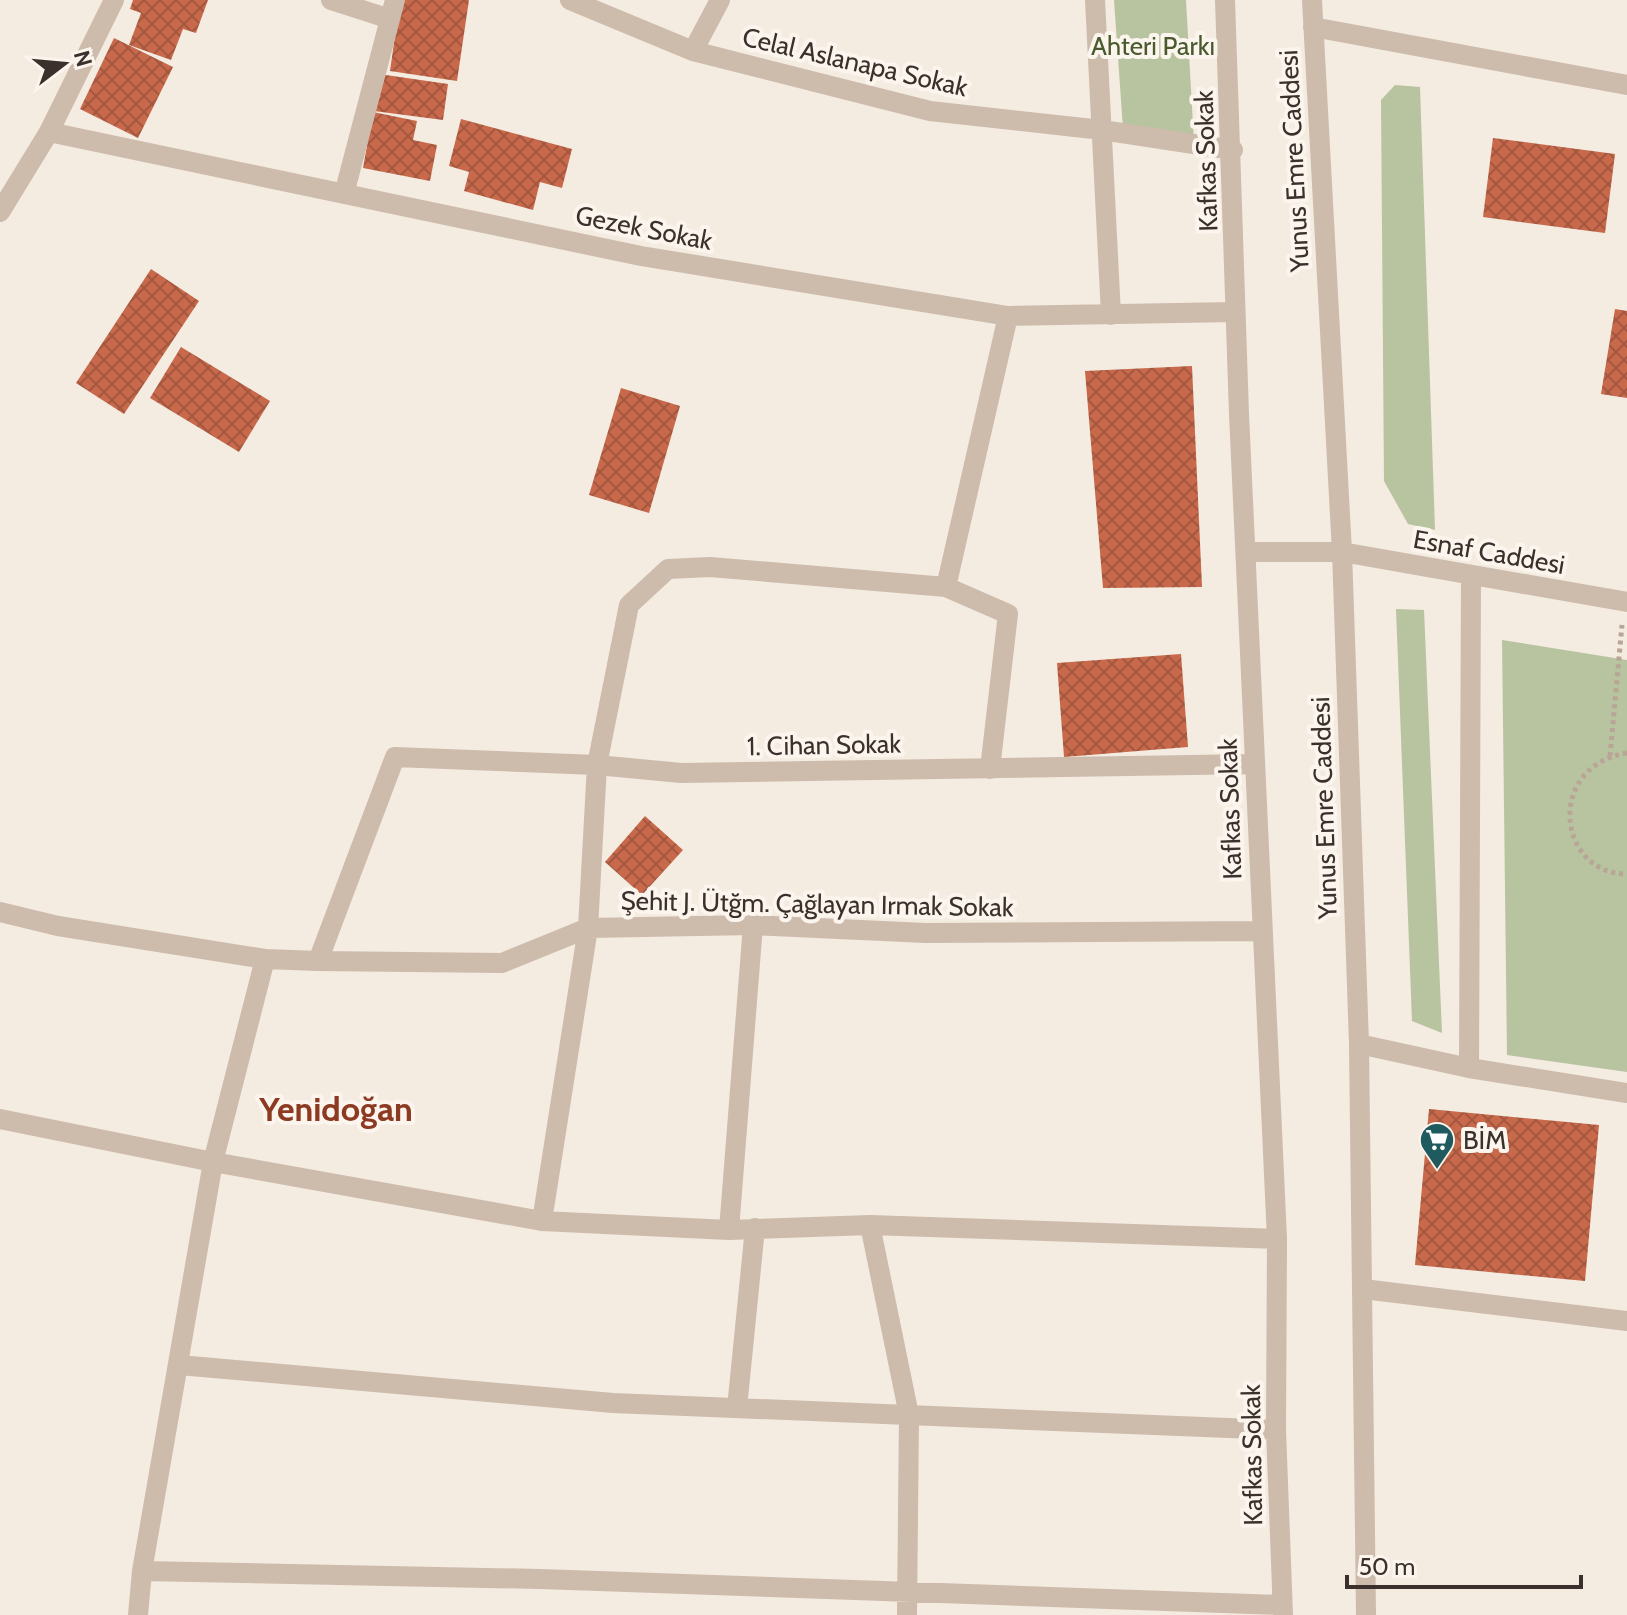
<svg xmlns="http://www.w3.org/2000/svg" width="1627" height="1615" viewBox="0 0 1627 1615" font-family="Cabin,sans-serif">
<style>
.green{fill:#b8c4a0}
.building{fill:url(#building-cross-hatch)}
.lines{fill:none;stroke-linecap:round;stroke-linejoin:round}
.path{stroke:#b9a596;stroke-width:5;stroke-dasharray:4 4;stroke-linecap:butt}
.minor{stroke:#cdbbac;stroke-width:20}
.labels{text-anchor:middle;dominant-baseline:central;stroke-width:8;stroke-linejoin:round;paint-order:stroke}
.park-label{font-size:26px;fill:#4a5a2e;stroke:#fbf5ee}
.street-label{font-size:26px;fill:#3b302b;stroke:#fbf5ee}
.poi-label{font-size:26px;fill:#3b302b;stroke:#fbf5ee;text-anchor:start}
.district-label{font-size:34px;font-weight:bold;fill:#8c3b22;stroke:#fbf5ee}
</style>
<defs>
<pattern id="building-cross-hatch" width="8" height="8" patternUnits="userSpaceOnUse" patternTransform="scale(2)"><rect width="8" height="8" fill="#c8694b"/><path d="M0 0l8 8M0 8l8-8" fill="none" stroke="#a4573f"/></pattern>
</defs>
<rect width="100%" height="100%" fill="#f4ebe1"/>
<path class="green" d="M1114 0H1186L1194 143 1123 129Z
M1395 85 1420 87 1435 530 1408 524 1384 481 1381 100Z
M1396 609 1424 610 1442 1033 1412 1021Z
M1502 640 1627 660V1072L1507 1055Z"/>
<path class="building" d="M133 0H208L196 33 183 29 171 60 129 45 141 13 130 9Z
M400 0H469L457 81 390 71Z
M114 38 173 67 138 138 80 109Z
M379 74 448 84 443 120 374 111Z
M373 112 417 121 413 140 437 145 430 181 363 168Z
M461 119 572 149 562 188 540 182 533 210 464 191 469 172 449 166Z
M1493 138 1615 154 1605 233 1483 217Z
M151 269 199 301 124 414 76 383Z
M1615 309 1627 311V398L1601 394Z
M181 347 270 401 239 452 150 398Z
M1192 366 1202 587 1103 588 1085 371Z
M621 388 680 406 649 513 589 495Z
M1181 654 1188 747 1064 757 1057 663Z
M645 816 683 850 642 895 605 862Z
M1429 1109 1599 1125 1585 1281 1415 1265Z"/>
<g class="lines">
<path class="path" d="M1627 753C1545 766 1557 874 1627 874
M1610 756 1622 625"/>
<path class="minor" d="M331 0 390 19
M570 0 693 51 930 111 1102 130 1233 150
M1095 0 1111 315
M1225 0 1239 414 1277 1239 1276 1430 1283 1615
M1312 0 1342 552 1359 1044 1366 1615
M1313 27 1627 85
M693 51 720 0
M49 132 641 256 1008 316 1235 312
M344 194 395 0
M0 212 49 132 114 0
M1246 552H1342L1627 602
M990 769 1008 614 946 587 1008 316
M0 912 58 926 265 959 318 961 502 963 588 928 753 925 926 933 1261 931
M318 961 395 757 597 765 681 773 1255 764
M1359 1044 1469 1068 1627 1093
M1469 1068 1471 576
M0 1119 213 1162 542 1221 729 1230 870 1225 1277 1239
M542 1221 588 928 597 765 629 605 668 569 710 567 946 587
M870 1225 909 1415 907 1615
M729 1230 753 925
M1363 1289 1627 1321
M179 1365 613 1403 1276 1430
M737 1408 755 1228
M142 1571 540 1579 1282 1605
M138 1615 142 1571 213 1162 265 959"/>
</g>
<defs>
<symbol id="supermarket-pin" viewBox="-11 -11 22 30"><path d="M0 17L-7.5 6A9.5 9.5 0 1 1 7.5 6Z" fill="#1f5a5e" stroke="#fbf5ee"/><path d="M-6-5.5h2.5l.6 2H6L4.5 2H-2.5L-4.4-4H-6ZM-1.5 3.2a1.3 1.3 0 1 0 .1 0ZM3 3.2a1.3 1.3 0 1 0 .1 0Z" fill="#fff"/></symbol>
</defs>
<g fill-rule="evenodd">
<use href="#supermarket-pin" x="1417" y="1120" width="40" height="54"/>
</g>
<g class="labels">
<g class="park-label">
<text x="1153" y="46">Ahteri Parkı</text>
</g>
<g class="street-label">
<text transform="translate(855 62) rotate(13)">Celal Aslanapa Sokak</text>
<text transform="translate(1206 161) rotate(-92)">Kafkas Sokak</text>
<text transform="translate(1294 161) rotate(-93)">Yunus Emre Caddesi</text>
<text transform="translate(644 228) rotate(11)">Gezek Sokak</text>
<text transform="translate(1489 552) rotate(10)">Esnaf Caddesi</text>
<text transform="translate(824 745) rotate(-1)">1. Cihan Sokak</text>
<text transform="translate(1324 808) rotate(-92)">Yunus Emre Caddesi</text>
<text transform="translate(1230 809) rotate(-92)">Kafkas Sokak</text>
<text transform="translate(817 904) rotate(1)">Şehit J. Ütğm. Çağlayan Irmak Sokak</text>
<text transform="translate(1252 1455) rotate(-91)">Kafkas Sokak</text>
</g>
<g class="poi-label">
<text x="1463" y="1140">BİM</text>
</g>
<g class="district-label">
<text x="336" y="1109">Yenidoğan</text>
</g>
</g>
<g transform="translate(64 64) rotate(74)" stroke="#fbf5ee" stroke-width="6" paint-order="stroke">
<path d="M0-6L14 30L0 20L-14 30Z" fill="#3b302b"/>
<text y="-12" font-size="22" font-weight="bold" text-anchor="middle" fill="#3b302b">N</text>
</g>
<path d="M1347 1575v12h234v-12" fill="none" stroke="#3b302b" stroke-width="4"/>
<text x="1359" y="1575" font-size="24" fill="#3b302b" stroke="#fbf5ee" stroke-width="6" paint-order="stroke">50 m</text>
</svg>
